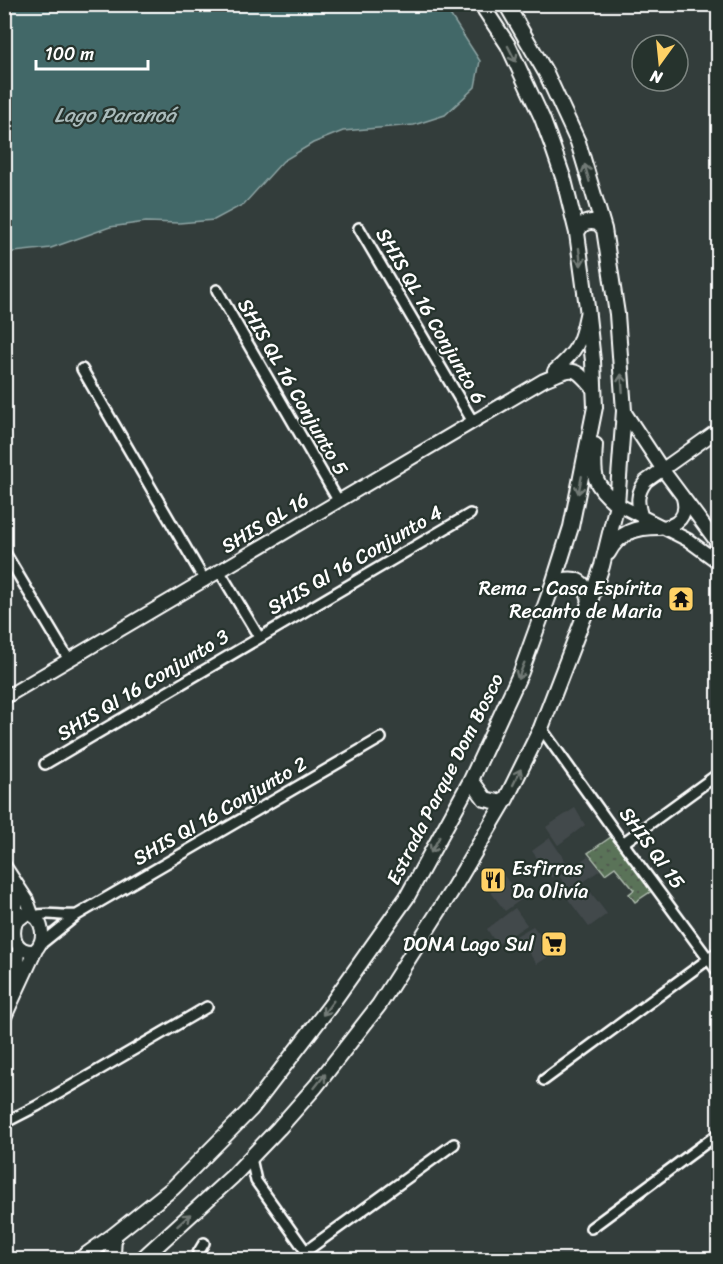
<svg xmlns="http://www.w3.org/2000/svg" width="723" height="1264" viewBox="0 0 723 1264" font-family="Sriracha,sans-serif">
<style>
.built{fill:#43494c}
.garden{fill:url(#garden-dots);stroke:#acb9ac;stroke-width:1.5}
.water{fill:#436867;stroke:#8ea4a4;stroke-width:1.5}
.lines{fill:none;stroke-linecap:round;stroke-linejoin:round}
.street-casing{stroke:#fff;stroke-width:14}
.secondary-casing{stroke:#fff;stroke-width:16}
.primary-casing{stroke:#fff;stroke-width:18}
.street{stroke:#26332d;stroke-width:9}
.secondary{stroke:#26332d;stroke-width:12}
.primary{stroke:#26332d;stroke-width:14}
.oneway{stroke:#727a76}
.labels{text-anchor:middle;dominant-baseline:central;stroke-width:4.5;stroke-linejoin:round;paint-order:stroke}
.street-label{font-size:20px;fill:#fff;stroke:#26332d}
.poi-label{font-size:20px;fill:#fff;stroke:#26332d;text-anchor:end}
.water-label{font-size:21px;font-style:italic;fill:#abb;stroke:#26332d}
</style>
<defs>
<pattern id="garden-dots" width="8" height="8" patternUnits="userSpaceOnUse" patternTransform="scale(1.5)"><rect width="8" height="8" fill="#5a7358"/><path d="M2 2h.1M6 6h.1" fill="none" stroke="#515a50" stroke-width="1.8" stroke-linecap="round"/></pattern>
</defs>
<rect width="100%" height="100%" fill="#333d3b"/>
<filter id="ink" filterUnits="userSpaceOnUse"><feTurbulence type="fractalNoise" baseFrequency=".0167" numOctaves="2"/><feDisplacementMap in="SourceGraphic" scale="12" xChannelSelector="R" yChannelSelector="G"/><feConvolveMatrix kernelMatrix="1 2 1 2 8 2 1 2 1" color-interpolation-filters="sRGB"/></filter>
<g filter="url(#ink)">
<path class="built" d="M575 808 585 825 558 845 546 827Z
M550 838 568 865 552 878 532 851Z
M588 856 600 870 571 891 559 876Z
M501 872 522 899 505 911 484 883Z
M586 886 607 914 589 927 568 899Z
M515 908 527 925 497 945 487 929Z
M533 926 554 953 537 964 516 936Z"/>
<path class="garden" d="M611 837 653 890 635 902 629 894 634 890 615 867 605 874 588 853Z"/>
<path class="water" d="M4 5H444L480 61 475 87 445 115 414 125 343 131 313 143 283 161 244 204 214 220 179 223 146 222 110 227 51 248 5 253Z"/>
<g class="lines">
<defs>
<path id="street" d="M359 228 473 422
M217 290 339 502
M82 369 205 581
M4 551 69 660
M220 572 259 637
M541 728 623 843 718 972
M45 764 470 514
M623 843 718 774
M34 916C48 911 62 917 77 915
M41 944 77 915 381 738
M544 1080 718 952
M4 1123 37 1106 207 1007
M251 1158 256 1181 312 1260
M591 1228 718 1134
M306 1251 454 1144
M199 1260 198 1253 204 1243"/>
<path id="secondary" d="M554 371C577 351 580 344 586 315
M624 411 663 470 718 544
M617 504 688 540 718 562
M642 518C637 503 636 494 646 481L718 430
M660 527C678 527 688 515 683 498
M4 698 544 380C573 369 572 363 594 390
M4 865 27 900 32 914
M10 879 16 901V922
M26 914C44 915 47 942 34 951 16 952 11 937 16 922Z
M17 984 19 948
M4 1019 36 950"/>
<path id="primary" d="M577 233C581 223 588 220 598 223L604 229
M595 445C593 475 592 484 617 504
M608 553C619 532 636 527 659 527
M553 584C574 575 585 579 590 601
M471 780 485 799 498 802 506 799
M114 1235 113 1255 115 1260
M79 1260 114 1235 173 1188 251 1109 330 1006 407 897 471 780 521 672 553 584 571 527 595 407 593 361 587 307 577 233 564 180 552 145 542 118 508 45 481 4
M141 1260 233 1176 279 1128 316 1086 379 1005 451 892 506 799 541 728 590 601 602 566 617 504 624 411 617 314 604 229 578 142 546 73 506 4"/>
</defs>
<use href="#street" class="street-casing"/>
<use href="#secondary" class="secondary-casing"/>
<use href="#primary" class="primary-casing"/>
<use href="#street" class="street"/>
<use href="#secondary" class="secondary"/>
<use href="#primary" class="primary"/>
</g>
<defs><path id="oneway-shaft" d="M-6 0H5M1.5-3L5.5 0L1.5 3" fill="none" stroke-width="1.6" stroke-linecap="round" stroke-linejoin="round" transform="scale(1.5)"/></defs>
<g class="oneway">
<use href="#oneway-shaft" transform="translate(512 54) rotate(63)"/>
<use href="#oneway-shaft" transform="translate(587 173) rotate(-106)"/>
<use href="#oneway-shaft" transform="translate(580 257) rotate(83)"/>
<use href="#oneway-shaft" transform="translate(622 383) rotate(-94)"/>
<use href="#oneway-shaft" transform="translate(580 485) rotate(101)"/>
<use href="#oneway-shaft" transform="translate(521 671) rotate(112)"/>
<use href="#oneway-shaft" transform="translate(517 777) rotate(-64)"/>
<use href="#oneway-shaft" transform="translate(435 845) rotate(119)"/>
<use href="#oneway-shaft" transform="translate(328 1008) rotate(127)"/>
<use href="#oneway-shaft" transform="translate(320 1081) rotate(-52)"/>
<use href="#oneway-shaft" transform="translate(184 1220) rotate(-42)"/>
</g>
</g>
<defs>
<symbol id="temple-square" viewBox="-11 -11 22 22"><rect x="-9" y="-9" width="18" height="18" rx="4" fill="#ffd166" stroke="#26332d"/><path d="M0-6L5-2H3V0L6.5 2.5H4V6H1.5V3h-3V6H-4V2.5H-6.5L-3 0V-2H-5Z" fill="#111"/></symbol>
<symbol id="restaurant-square" viewBox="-11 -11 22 22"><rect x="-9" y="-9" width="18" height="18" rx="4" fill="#ffd166" stroke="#26332d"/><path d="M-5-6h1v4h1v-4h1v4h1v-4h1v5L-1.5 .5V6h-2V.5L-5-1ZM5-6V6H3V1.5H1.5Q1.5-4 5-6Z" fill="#111"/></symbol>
<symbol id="supermarket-square" viewBox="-11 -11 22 22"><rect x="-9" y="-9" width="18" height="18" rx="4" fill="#ffd166" stroke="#26332d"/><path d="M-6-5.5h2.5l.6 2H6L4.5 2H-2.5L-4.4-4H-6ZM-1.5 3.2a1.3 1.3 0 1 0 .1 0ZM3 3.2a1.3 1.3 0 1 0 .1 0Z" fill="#111"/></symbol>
</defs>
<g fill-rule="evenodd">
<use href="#temple-square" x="666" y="584" width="30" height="30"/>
<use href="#restaurant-square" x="478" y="865" width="30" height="30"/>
<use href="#supermarket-square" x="539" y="929" width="30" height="30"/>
</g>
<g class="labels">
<g class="street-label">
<text transform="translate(431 316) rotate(60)">SHIS QL 16 Conjunto 6</text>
<text transform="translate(293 387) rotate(60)">SHIS QL 16 Conjunto 5</text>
<text transform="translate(265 523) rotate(-31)">SHIS QL 16</text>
<text transform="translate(355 560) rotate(-30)">SHIS QI 16 Conjunto 4</text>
<text transform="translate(143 685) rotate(-31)">SHIS QI 16 Conjunto 3</text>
<text transform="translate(445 779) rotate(-63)">Estrada Parque Dom Bosco</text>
<text transform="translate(220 811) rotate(-30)">SHIS QI 16 Conjunto 2</text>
<text transform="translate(652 848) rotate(54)">SHIS QI 15</text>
</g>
<g class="poi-label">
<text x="662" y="588">Rema - Casa Espírita<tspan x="662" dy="23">Recanto de Maria</tspan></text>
<text x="512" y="868" text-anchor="start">Esfirras<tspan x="512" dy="23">Da Olivía</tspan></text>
<text x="534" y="944">DONA Lago Sul</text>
</g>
<g class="water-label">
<text x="115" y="115">Lago Paranoá</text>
</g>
</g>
<rect width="723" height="1264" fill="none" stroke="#26332d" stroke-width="24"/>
<rect x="12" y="12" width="699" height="1240" fill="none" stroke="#fff" stroke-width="2" filter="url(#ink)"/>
<g transform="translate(660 63) rotate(195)"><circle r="28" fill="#26332d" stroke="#7d8581" stroke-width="1.5"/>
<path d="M0-4.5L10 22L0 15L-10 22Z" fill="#ffd166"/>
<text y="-9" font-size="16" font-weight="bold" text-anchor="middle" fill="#ffffff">N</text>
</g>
<path d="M36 60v9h112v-9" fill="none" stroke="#ffffff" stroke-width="3"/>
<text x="45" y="60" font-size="18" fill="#ffffff" stroke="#26332d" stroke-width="4.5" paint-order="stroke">100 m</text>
</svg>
